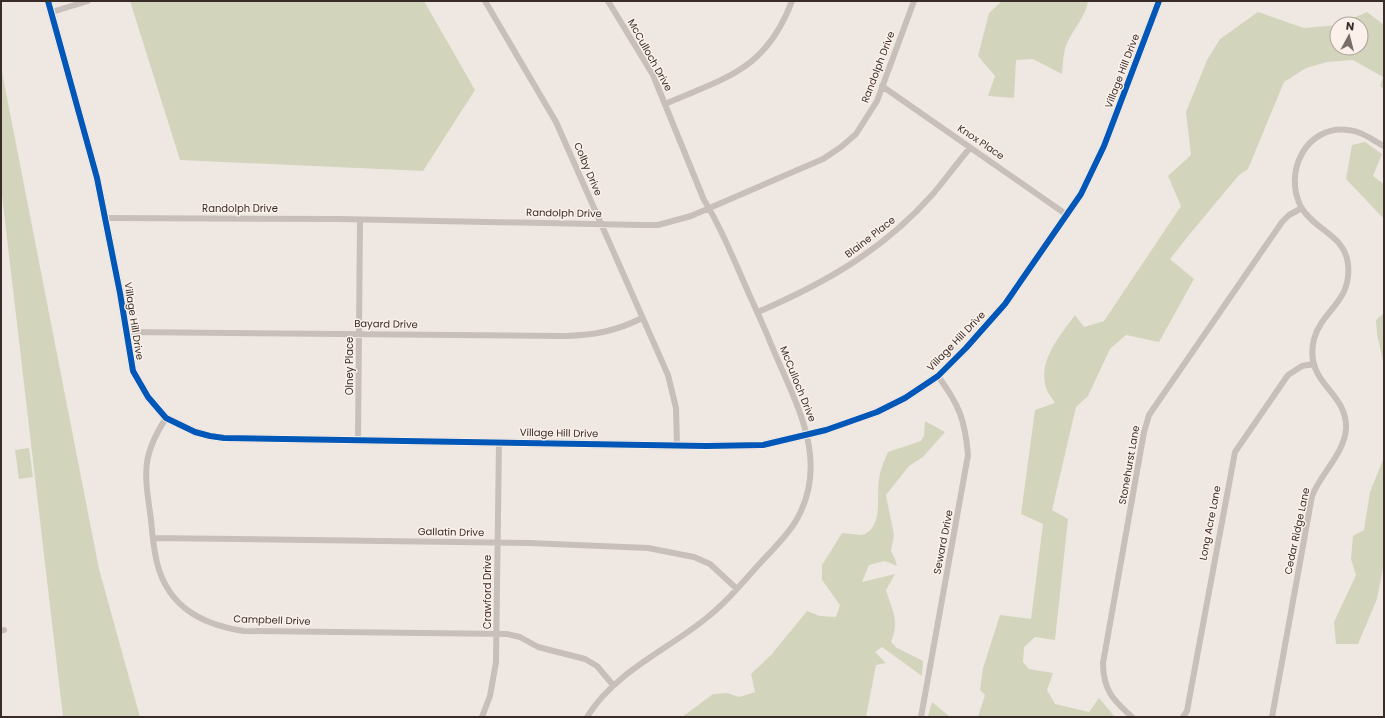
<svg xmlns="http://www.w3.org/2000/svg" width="1385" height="718" viewBox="0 0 1385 718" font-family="Poppins,sans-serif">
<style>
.green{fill:#d2d5bb}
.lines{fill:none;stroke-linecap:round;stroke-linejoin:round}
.minor{stroke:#c8bfba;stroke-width:6}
.tertiary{stroke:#c8bfba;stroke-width:8}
.cycleway-casing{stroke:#fbf1ea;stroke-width:8}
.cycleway{stroke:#0057b8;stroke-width:6}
.labels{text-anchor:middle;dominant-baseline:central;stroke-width:3;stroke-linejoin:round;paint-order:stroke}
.street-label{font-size:10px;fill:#392c28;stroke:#fbf1ea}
</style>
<rect width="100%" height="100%" fill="#efe8e2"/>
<path class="green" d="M130 1H424L475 90 423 171 180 160Z
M1002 1H1088C1086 16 1074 28 1067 43 1063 52 1063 64 1062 74L1033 59 1016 60 1014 98 988 96 995 76 978 56 989 13Z
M1258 12 1304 28 1337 25V48H1361V24H1340L1367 12 1384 25V89L1380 86 1383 77 1353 60 1327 62 1306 68 1284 82 1248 169 1239 175 1189 235 1170 259 1194 279 1159 342 1126 335 1110 349 1088 396 1076 407 1052 510 1068 519 1055 640 1035 637 1024 647 1023 662 1029 669 1053 673 1047 690 1055 704 1089 712 1099 698 1115 717H978L985 695 980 690 983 668 1000 615 1031 619 1043 524 1021 514 1035 410 1055 403C1053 399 1048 394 1047 390 1036 362 1060 336 1075 315L1084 327 1104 321 1181 206 1168 176 1191 155 1186 112 1207 60 1220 39Z
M1 67 99 569 140 717H63L1 187Z
M1365 142 1382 154 1373 176 1384 184V219L1346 179 1352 145Z
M1384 313V366L1377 334 1376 320Z
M925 421 945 432 923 457 909 466 886 495 894 535 891 551 895 559 897 566 885 561 869 565 862 582 895 574 886 590C892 611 900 620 891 642L897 648 923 661 922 676 882 647 875 652 886 663 876 665 866 717H682L713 694 727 693 739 697 755 692 751 674 771 655 807 611 820 616 836 617 840 605 822 580V565L842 533 862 535C884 528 876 497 879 479 880 470 884 461 888 452L921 441 924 436Z
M29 448 33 477 19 479 15 450Z
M1384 457V564L1377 599 1358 644H1336L1334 622 1356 575 1351 559 1353 536 1364 530 1370 492Z
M932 702 950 717 928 716Z"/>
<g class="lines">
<path class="minor" d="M485 1 556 122 668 375 676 408 677 446
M52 12 88 1
M882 86 1067 215
M665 104C727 77 766 70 792 1
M106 218 339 219 641 225H658L691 216 823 159 841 147 856 134 877 101 914 1
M758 312C825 283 882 251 932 195 945 180 957 163 970 148
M126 332 566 336C594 335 617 331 642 318
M166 418C140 458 145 475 151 520 152 531 153 542 155 553 163 603 197 624 244 631L507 634 520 637 538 647 585 659 597 666 613 685
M358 440 360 220
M153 538 529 543 648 548 694 557 710 564 737 589
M1 631 4 630
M482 717 490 696 496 662 499 442
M587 717C614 673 665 651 704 620 726 603 744 581 762 561 774 548 788 535 797 519 831 458 794 401 771 344 761 319 749 295 739 271 728 246 718 222 704 200L653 75 608 1
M921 717 968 455C965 419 959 405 938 376
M1132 717C1113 700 1103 690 1103 663L1144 432 1149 415 1282 222 1289 215 1302 208
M1183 717 1187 711 1191 689 1235 452 1288 375 1302 366 1313 364
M1272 717 1312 496C1321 473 1344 454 1346 429 1348 391 1303 384 1314 339 1322 310 1352 302 1348 264 1345 235 1314 230 1301 207 1283 172 1306 125 1348 130 1362 131 1372 140 1384 146"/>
<path class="tertiary" d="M48 1 97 178 120 293 133 371 148 397 166 418 195 432 210 436 224 438 706 446 763 445 826 430 877 412 905 398 938 376 966 348 1005 304 1081 194 1104 146 1159 1"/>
<defs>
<path id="cycleway" d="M48 1 97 178 120 293 133 371 148 397 166 418 195 432 210 436 224 438 706 446 763 445 826 430 877 412 905 398 938 376 966 348 1005 304 1081 194 1104 146 1159 1"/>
</defs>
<use href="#cycleway" class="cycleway-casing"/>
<use href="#cycleway" class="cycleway"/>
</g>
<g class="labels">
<g class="street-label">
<text transform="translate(650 55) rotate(61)">McCulloch Drive</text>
<text transform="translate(878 67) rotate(-69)">Randolph Drive</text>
<text transform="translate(1122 71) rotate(-69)">Village Hill Drive</text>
<text transform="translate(981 142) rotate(34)">Knox Place</text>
<text transform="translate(588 169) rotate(67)">Colby Drive</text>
<text x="240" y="208">Randolph Drive</text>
<text transform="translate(564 213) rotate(1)">Randolph Drive</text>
<text transform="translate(870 237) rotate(-38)">Blaine Place</text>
<text transform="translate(134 321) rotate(81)">Village Hill Drive</text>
<text transform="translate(386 324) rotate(1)">Bayard Drive</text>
<text transform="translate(956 341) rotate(-46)">Village Hill Drive</text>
<text transform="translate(349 366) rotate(-90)">Olney Place</text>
<text transform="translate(798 384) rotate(68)">McCulloch Drive</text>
<text transform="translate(559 433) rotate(1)">Village Hill Drive</text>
<text transform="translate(1129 465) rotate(-80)">Stonehurst Lane</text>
<text transform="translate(1210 523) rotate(-79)">Long Acre Lane</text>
<text transform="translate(1297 531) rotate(-78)">Cedar Ridge Lane</text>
<text transform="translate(451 532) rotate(1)">Gallatin Drive</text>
<text transform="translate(943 542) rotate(-79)">Seward Drive</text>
<text transform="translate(487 592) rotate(-90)">Crawford Drive</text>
<text transform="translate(272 620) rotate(2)">Campbell Drive</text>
</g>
</g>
<rect width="1385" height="718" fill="none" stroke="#392c28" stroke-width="4"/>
<g transform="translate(1349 36) rotate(7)"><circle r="19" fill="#fbf1ea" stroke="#ada29c"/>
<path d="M0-3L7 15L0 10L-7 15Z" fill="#796e69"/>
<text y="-6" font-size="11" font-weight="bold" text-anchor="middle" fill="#392c28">N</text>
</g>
</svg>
